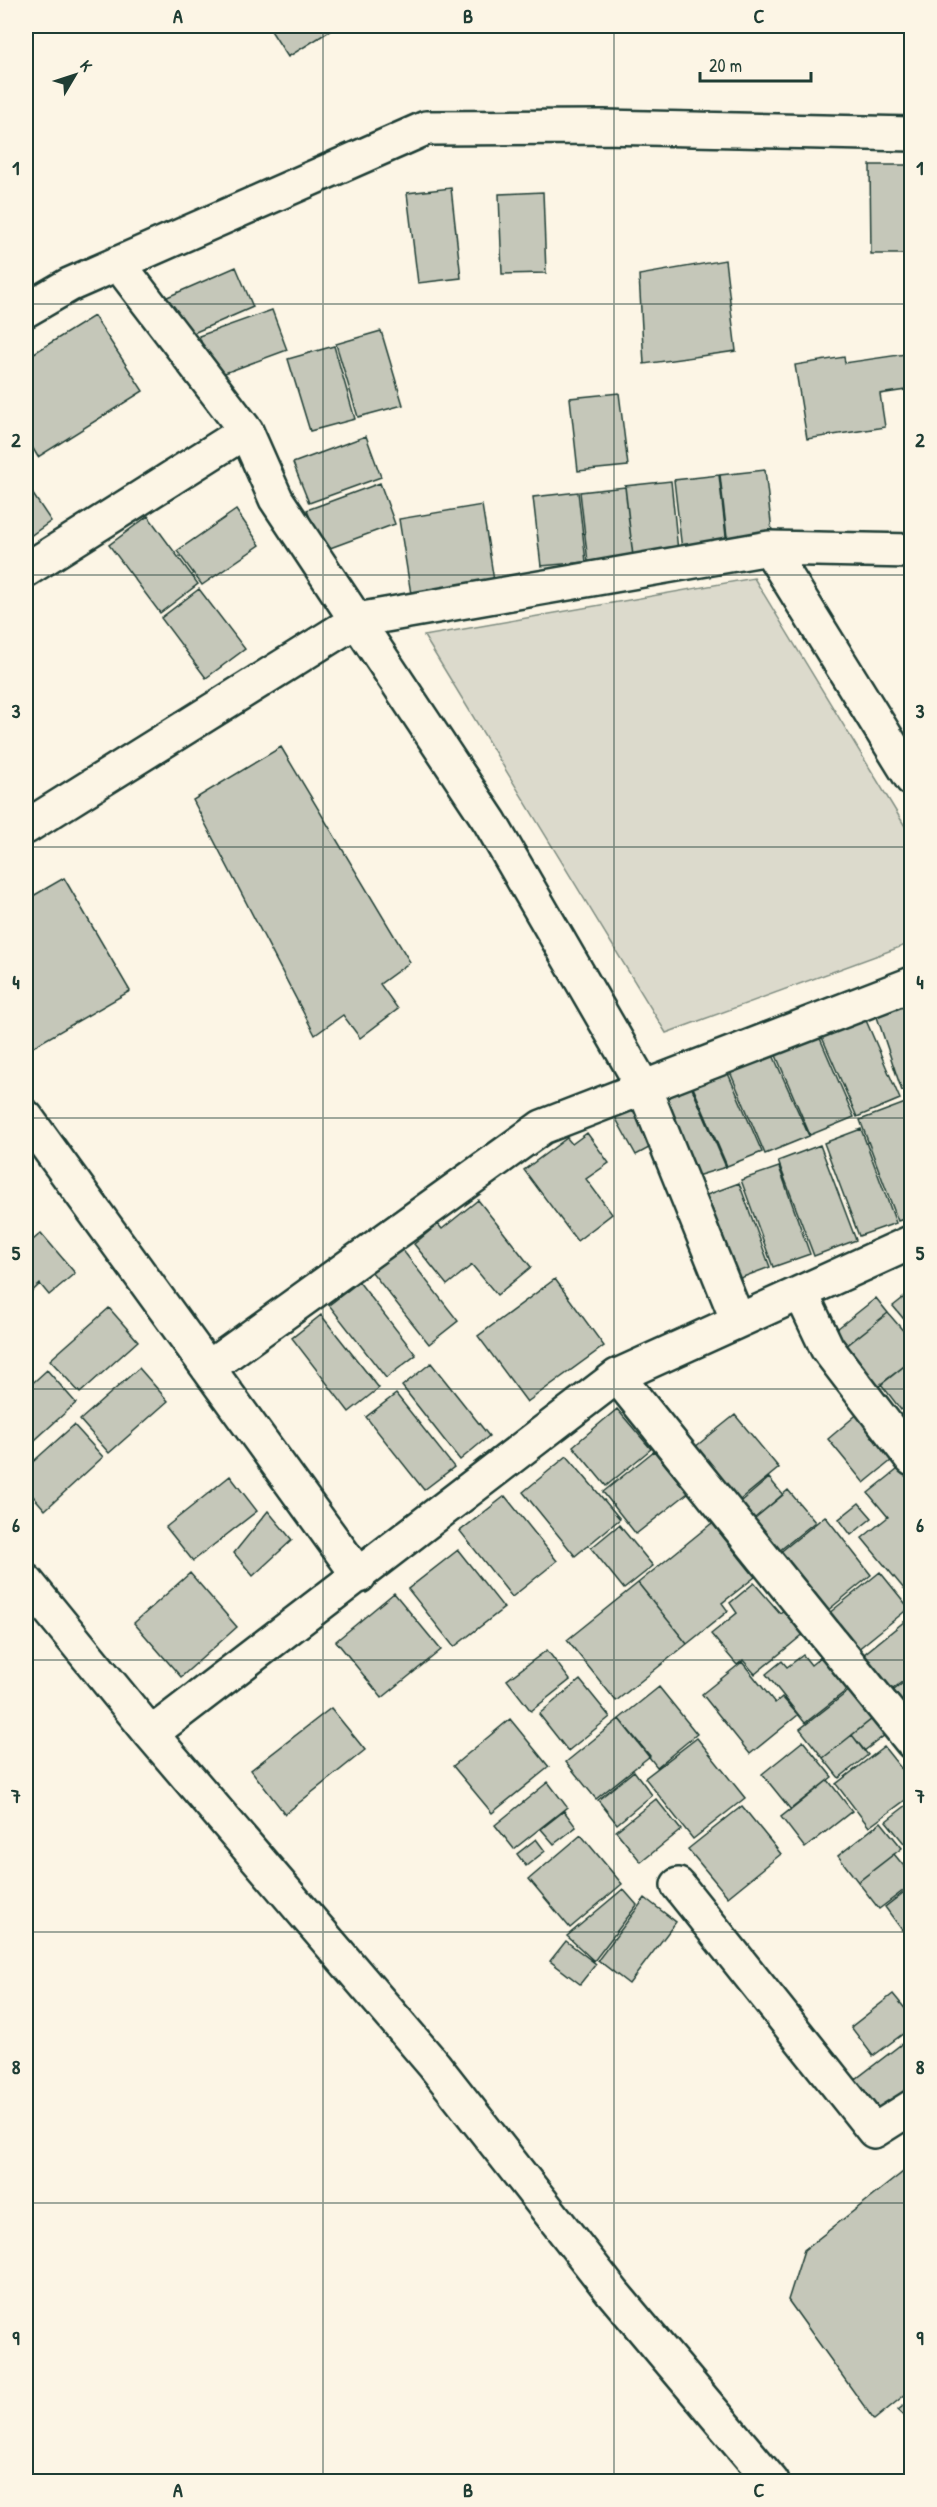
<svg xmlns="http://www.w3.org/2000/svg" width="937" height="2507" viewBox="0 0 937 2507" font-family="'Patrick Hand',sans-serif">
<style>
.green{fill:#dcdacc;stroke:#7e8c80;stroke-width:1.5}
.building{fill:#c5c7b9;stroke:#1f3d34;stroke-width:1.5}
.lines{fill:none;stroke-linecap:round;stroke-linejoin:round}
.minor-casing{stroke:#1f3d34;stroke-width:38}
.minor{stroke:#fcf5e5;stroke-width:33}
.grid{fill:none;stroke:#1f3d34;stroke-width:1.5;stroke-opacity:0.55}
.neatline{fill:none;stroke:#1f3d34;stroke-width:2}
.grid-label{font-size:20px;text-anchor:middle;font-weight:bold;fill:#1f3d34}
</style>
<rect width="100%" height="100%" fill="#fcf5e5"/>
<filter id="ink" filterUnits="userSpaceOnUse"><feTurbulence type="fractalNoise" baseFrequency=".0167" numOctaves="2"/><feDisplacementMap in="SourceGraphic" scale="12" xChannelSelector="R" yChannelSelector="G"/><feConvolveMatrix kernelMatrix="1 2 1 2 8 2 1 2 1" color-interpolation-filters="sRGB"/></filter>
<g filter="url(#ink)">
<path class="green" d="M754 578 911 836V943L666 1033 424 636Z"/>
<path class="building" d="M268 26H331L333 29 288 57Z
M870 165H912V254H871Z
M451 188 461 278 418 283 407 193Z
M543 192 546 273 502 274 499 194Z
M725 260 736 351 644 364 639 275Z
M236 267 253 307 182 338 165 298Z
M272 310 287 350 214 377 199 336Z
M94 316 143 391 38 457 26 437V358Z
M381 331 403 405 358 417 336 344Z
M334 346 355 419 310 431 288 359Z
M912 353V389L880 394 885 427 807 439 795 365 844 357 845 363Z
M619 393 628 466 578 471 570 398Z
M366 436 381 477 309 503 293 463Z
M765 470 773 540 728 545 720 475Z
M719 475 727 545 682 550 674 480Z
M671 481 678 551 633 556 625 486Z
M380 483 395 524 322 551 307 510Z
M26 484 51 521 26 539Z
M625 487 633 557 588 562 580 492Z
M578 492 586 562 541 566 533 497Z
M482 505 494 581 411 594 399 519Z
M236 510 260 545 202 585 177 551Z
M148 516 198 584 160 613 109 545Z
M199 589 245 649 206 678 161 618Z
M281 747 410 962 380 984 398 1009 360 1038 343 1015 315 1035 193 800Z
M64 878 130 991 26 1051V900Z
M912 997V1018L905 999Z
M904 998 912 1020V1088L902 1091 874 1008Z
M865 1018 900 1099 857 1117 821 1035Z
M819 1036 854 1117 810 1135 775 1053Z
M773 1055 809 1136 765 1154 730 1072Z
M727 1071 762 1152 727 1166 692 1085Z
M690 1084 726 1167 690 1178 655 1096Z
M640 1102 662 1141 636 1155 615 1117Z
M908 1102 912 1122 905 1125 912 1143V1216L898 1221 860 1120Z
M861 1129 896 1223 859 1236 824 1143Z
M587 1133 609 1163 586 1179 612 1214 577 1241 524 1170 567 1138 572 1144Z
M820 1145 856 1240 814 1256 778 1161Z
M779 1167 810 1254 773 1267 741 1180Z
M739 1183 770 1267 735 1280 704 1196Z
M478 1200 531 1267 497 1295 472 1265 447 1285 414 1244 438 1224 442 1229Z
M41 1233 75 1273 49 1295 40 1284 26 1297V1246Z
M401 1248 458 1321 429 1344 371 1271Z
M555 1279 604 1346 527 1402 478 1336Z
M359 1282 416 1355 386 1378 329 1305Z
M912 1291V1329L893 1306Z
M876 1298 888 1313 845 1347 833 1332Z
M109 1308 138 1341 80 1393 50 1360Z
M888 1313 912 1341V1360L873 1391 841 1350Z
M321 1315 379 1388 349 1412 292 1338Z
M912 1360V1401L901 1410 881 1384Z
M431 1363 489 1436 460 1460 402 1386Z
M139 1368 168 1401 109 1453 80 1420Z
M47 1370 76 1403 26 1448V1389Z
M396 1394 454 1467 424 1490 366 1417Z
M617 1409 651 1449 606 1486 573 1446Z
M861 1411 897 1456 864 1483 828 1439Z
M735 1415 779 1468 734 1505 690 1451Z
M74 1425 103 1457 45 1510 26 1488V1468Z
M654 1451 688 1493 636 1534 603 1492Z
M567 1456 620 1519 575 1556 523 1492Z
M902 1466 912 1478V1592L909 1595 862 1538 888 1517 868 1493Z
M230 1476 257 1511 193 1561 166 1527Z
M769 1478 783 1495 749 1523 735 1507Z
M788 1490 815 1522 774 1555 749 1523Z
M505 1496 557 1561 512 1597 460 1531Z
M859 1503 872 1518 851 1535 839 1519Z
M268 1511 292 1540 253 1576 234 1553Z
M825 1516 871 1575 821 1616 773 1558Z
M712 1523 755 1577 722 1603 728 1611 687 1644 638 1583Z
M619 1525 653 1566 624 1589 591 1548Z
M458 1550 504 1608 454 1647 408 1589Z
M880 1572 909 1608 852 1654 823 1618Z
M190 1573 237 1627 181 1677 134 1623Z
M638 1583 687 1644 616 1701 567 1640Z
M754 1583 780 1613 786 1608 806 1632 755 1674 743 1660 737 1665 711 1634 737 1613 730 1603Z
M394 1593 441 1650 382 1698 336 1641Z
M905 1621 912 1628V1674L879 1700 853 1663Z
M547 1650 570 1680 531 1711 507 1680Z
M826 1653 852 1686 805 1723 766 1674 782 1661 787 1667 803 1655 811 1665Z
M742 1662 775 1703 782 1697 798 1715 750 1754 702 1694Z
M912 1676V1732L884 1698Z
M580 1680 610 1717 568 1751 539 1714Z
M659 1687 697 1734 657 1767 619 1719Z
M850 1690 872 1719 823 1758 800 1729Z
M331 1708 365 1750 285 1814 251 1770Z
M510 1719 549 1767 492 1813 453 1766Z
M619 1719 650 1756 596 1799 566 1762Z
M872 1719 885 1735 864 1751 852 1735Z
M852 1735 868 1755 839 1778 823 1758Z
M697 1738 745 1798 693 1839 645 1778Z
M803 1741 832 1777 791 1810 762 1774Z
M884 1747 912 1782V1795L869 1827 836 1784Z
M634 1771 652 1795 617 1824 598 1800Z
M828 1780 852 1811 805 1848 781 1817Z
M548 1782 567 1807 514 1849 495 1825Z
M656 1799 681 1830 641 1862 616 1831Z
M912 1801V1853L886 1821Z
M742 1806 781 1854 728 1897 688 1849Z
M564 1811 576 1827 554 1844 541 1829Z
M881 1822 902 1848 858 1882 838 1856Z
M581 1835 622 1884 570 1928 529 1879Z
M536 1839 545 1851 526 1866 517 1854Z
M894 1854 912 1876V1884L879 1909 858 1882Z
M912 1886V1923L902 1930 885 1907Z
M623 1889 637 1905 594 1961 567 1936Z
M645 1898 676 1922 629 1984 598 1960Z
M566 1941 596 1964 580 1984 550 1961Z
M893 1994 912 2017V2027L873 2056 851 2027Z
M912 2036V2097L882 2120 852 2082Z
M912 2165V2389L874 2420 788 2300 804 2250Z
M912 2399V2423L898 2410Z"/>
<g class="lines">
<defs>
<path id="minor" d="M118 263 246 431 276 499 490 822 644 1088 738 1321
M26 310 69 285 426 128 603 127 912 134
M769 548 912 551
M26 570 246 431
M26 827 357 620 769 548 912 779
M26 1117 359 1576
M801 1293 827 1348 912 1459
M208 1368 542 1127 912 984
M617 1376 912 1742
M26 1581 151 1734 434 2065 613 2293 772 2482
M151 1734 617 1376 912 1242
M678 1885 874 2131 912 2107"/>
</defs>
<use href="#minor" class="minor-casing"/>
<use href="#minor" class="minor"/>
</g>
</g>
<path class="grid" d="M323 26V2482M614 26V2482M26 304H912M26 575H912M26 847H912M26 1118H912M26 1389H912M26 1660H912M26 1932H912M26 2203H912"/>
<rect width="937" height="2507" fill="none" stroke="#fcf5e5" stroke-width="66"/>
<g transform="translate(75 75) rotate(51)" stroke="#fcf5e5" stroke-width="4.5" paint-order="stroke">
<path d="M0-4.5L10 22L0 15L-10 22Z" fill="#1f3d34"/>
<text y="-9" font-size="16" font-weight="bold" text-anchor="middle" fill="#1f3d34">K</text>
</g>
<path d="M700 72v9h111v-9" fill="none" stroke="#1f3d34" stroke-width="3"/>
<text x="709" y="72" font-size="18" fill="#1f3d34" stroke="#fcf5e5" stroke-width="4.5" paint-order="stroke">20 m</text>
<rect x="33" y="33" width="871" height="2441" class="neatline"/>
<g class="grid-label">
<text x="178" y="23">A</text>
<text x="468" y="23">B</text>
<text x="759" y="23">C</text>
<text x="16" y="175">1</text>
<text x="920" y="175">1</text>
<text x="16" y="447">2</text>
<text x="920" y="447">2</text>
<text x="16" y="718">3</text>
<text x="920" y="718">3</text>
<text x="16" y="989">4</text>
<text x="920" y="989">4</text>
<text x="16" y="1260">5</text>
<text x="920" y="1260">5</text>
<text x="16" y="1532">6</text>
<text x="920" y="1532">6</text>
<text x="16" y="1803">7</text>
<text x="920" y="1803">7</text>
<text x="16" y="2074">8</text>
<text x="920" y="2074">8</text>
<text x="16" y="2345">9</text>
<text x="920" y="2345">9</text>
<text x="178" y="2497">A</text>
<text x="468" y="2497">B</text>
<text x="759" y="2497">C</text>
</g>
</svg>
